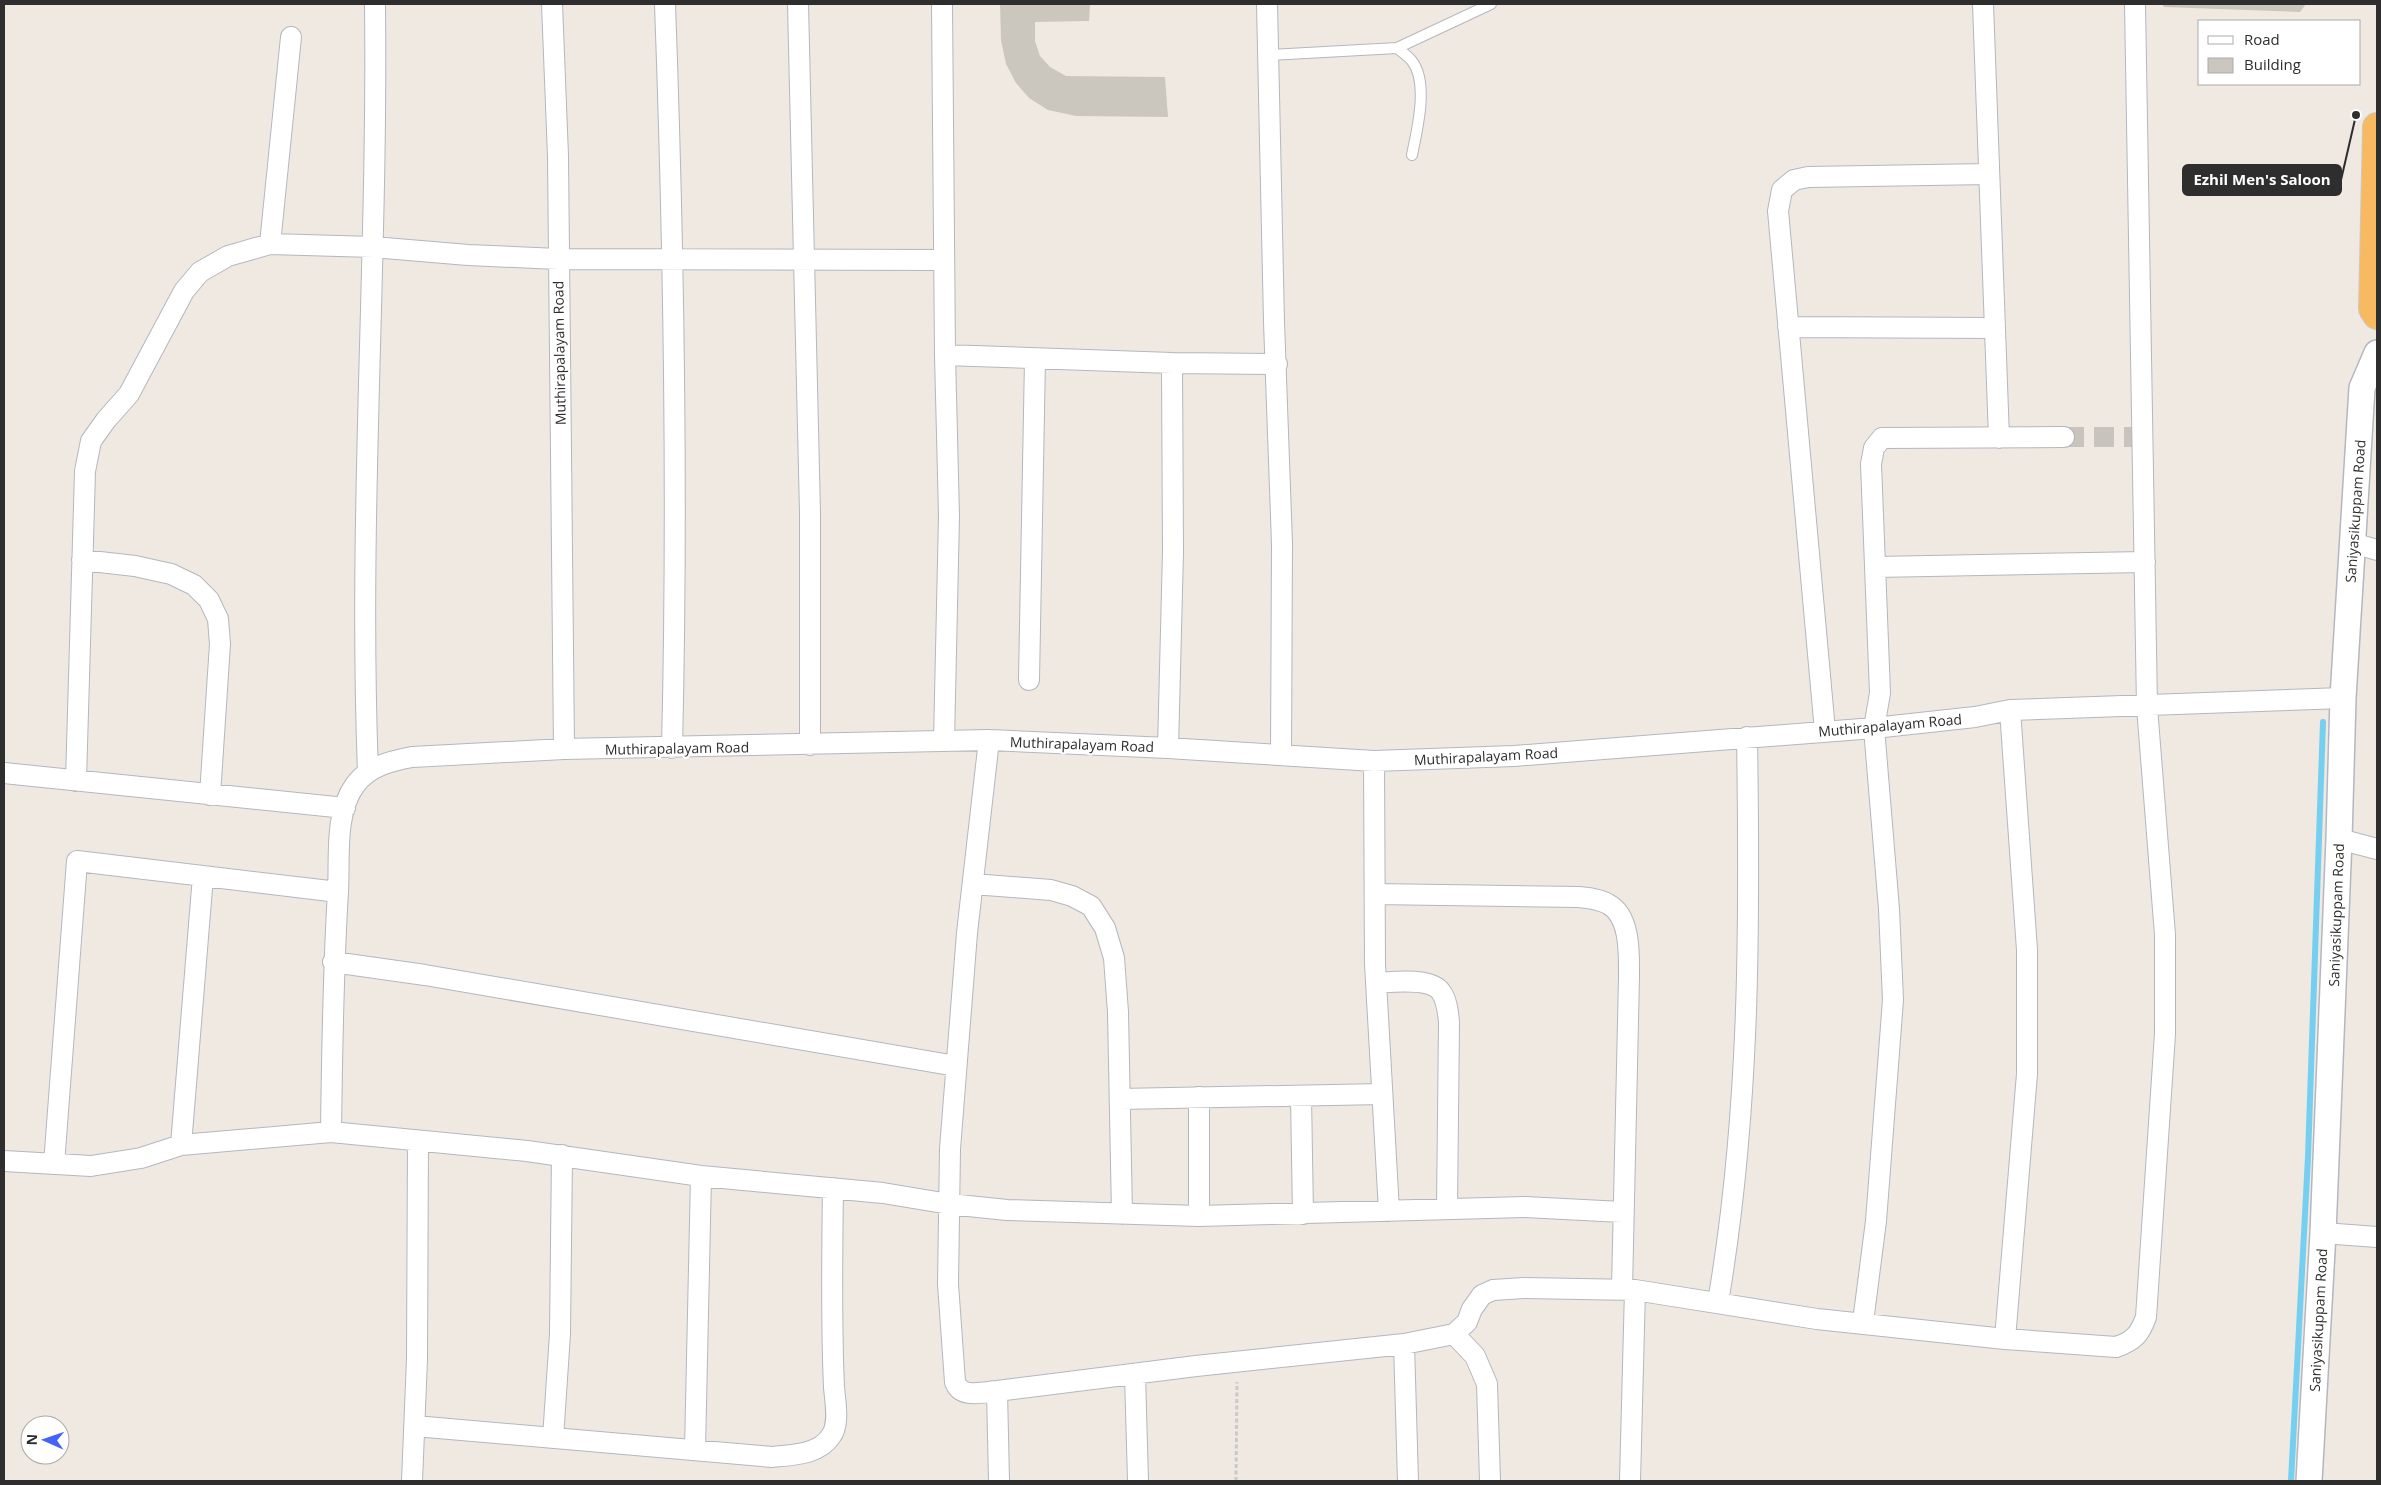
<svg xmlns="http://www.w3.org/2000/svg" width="2381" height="1485" viewBox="0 0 2381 1485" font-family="'Open Sans',sans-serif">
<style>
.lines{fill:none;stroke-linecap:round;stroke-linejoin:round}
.stream{stroke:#75cff0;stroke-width:6}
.building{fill:#cbc7bf}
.minor-tunnel{stroke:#c8c4bd;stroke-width:20;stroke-dasharray:20 10;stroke-linecap:butt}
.service-casing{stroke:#b4b7c1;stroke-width:12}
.minor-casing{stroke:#b4b7c1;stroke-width:22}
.tertiary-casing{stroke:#b4b7c1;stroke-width:28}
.trunk-casing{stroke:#c9c9c9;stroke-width:30}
.path{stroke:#c9c9c9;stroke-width:3;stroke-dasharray:4 2.5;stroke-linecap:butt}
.service{stroke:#fff;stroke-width:10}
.minor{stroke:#fff;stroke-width:20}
.tertiary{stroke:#fff;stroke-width:25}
.trunk{stroke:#f8ba60;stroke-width:28}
.labels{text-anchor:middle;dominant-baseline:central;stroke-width:4.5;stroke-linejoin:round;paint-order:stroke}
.street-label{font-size:14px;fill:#2e2e2e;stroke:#fff}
.leader{fill:none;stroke:#2e2e2e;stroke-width:2}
.callout-dot{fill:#2e2e2e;stroke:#fff;stroke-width:2}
.callout{fill:#2e2e2e;stroke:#2e2e2e;stroke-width:2}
.callout-label{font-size:15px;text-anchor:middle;font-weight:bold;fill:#fff}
</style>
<rect width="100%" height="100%" fill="#efe9e1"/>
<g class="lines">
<path class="stream" d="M2291 1481 2308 1157 2323 722"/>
</g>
<path class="building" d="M1000 4H1090L1089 21 1035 22V41L1040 56 1050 67 1066 76 1165 77 1168 117 1076 116 1048 110 1029 98 1016 83 1006 64 1001 40Z
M2162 4H2306L2300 12 2164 7Z"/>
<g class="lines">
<path class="minor-tunnel" d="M2064 437H2142"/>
<defs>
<path id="service" d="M1397 48C1402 52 1408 56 1412 61 1429 83 1417 130 1412 155
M1268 55 1397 48 1491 4"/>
<path id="minor" d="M552 4 558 156 564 749
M665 4C674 252 678 500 672 748
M798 4 810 513V745
M942 4 945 355 949 516 944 741
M1267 4 1274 322 1282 544 1281 755
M1983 4 1999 438
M270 244 291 37
M1788 327 1995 328
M945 355 1172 363 1277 364
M2353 543 2377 550
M82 560 135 566 171 574 194 585 209 600 218 619 220 644 210 795
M1876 567 2145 562
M1029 680 1035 359
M1825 731 1778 211 1782 190 1794 180 1808 177 1989 174
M989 740 967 933 950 1149 948 1284 955 1382C961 1399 983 1392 997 1391L1196 1366 1404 1344 1454 1334 1467 1322 1472 1309 1482 1295 1493 1290 1524 1288 1635 1290 1817 1319 2005 1339 2116 1347C2134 1341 2140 1334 2146 1317L2165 1034V935L2147 707 2135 4
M1168 748 1173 552 1172 363
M1374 761 1375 964 1389 1211
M368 772C358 516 378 260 375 4
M4 773 345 808
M76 781 85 471 91 441 106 420 129 394 184 291 200 272 228 256 270 244 373 247 468 255 558 259 944 260
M2339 839 2377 849
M973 884 1051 890 1072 896 1091 906 1105 928 1114 958 1118 1012 1122 1214
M1375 894 1578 897C1588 898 1599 899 1608 904 1631 916 1629 955 1629 977L1622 1289
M333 962 425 975 956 1066
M1376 983C1392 982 1431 977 1441 992 1447 1000 1448 1012 1449 1022L1447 1209
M1301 1096 1303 1214
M1199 1097V1216
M1120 1099 1382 1094
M331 1132C332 1052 333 972 338 892 340 858 334 814 355 785 369 766 391 761 412 757L564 749 989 740 1168 748 1374 761 1514 756 1874 728 1975 717 2010 710 2343 698
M181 1145 203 876
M4 1161 91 1166 141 1158 181 1145 331 1132 527 1151 701 1176 883 1193 949 1204 1007 1210 1199 1216 1525 1207 1622 1212
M54 1164 77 861 338 892
M2323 1233 2377 1237
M1718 1302C1750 1115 1750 927 1747 737
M1863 1322 1876 1221 1893 1000 1889 909 1874 728 1880 693 1871 464 1874 448 1882 438 2064 437
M1454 1334 1475 1356 1487 1384 1490 1481
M2005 1339 2027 1074V950L2010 710
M1404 1344 1408 1481
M1135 1374 1138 1481
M997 1391 999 1481
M415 1426 772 1457C791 1455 819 1455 831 1436 840 1424 835 1401 834 1387 831 1321 832 1254 833 1188
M553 1438 560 1334 562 1155
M695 1450 701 1176
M412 1481 417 1359 418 1142
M1630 1481 1635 1290"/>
<path id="tertiary" d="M2309 1481 2323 1233 2339 839 2343 698 2362 388 2377 353"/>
<path id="trunk" d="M2377 127 2373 309 2377 315"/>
</defs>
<use href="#service" class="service-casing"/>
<use href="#minor" class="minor-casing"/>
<use href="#tertiary" class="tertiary-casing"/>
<use href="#trunk" class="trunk-casing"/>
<path class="path" d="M1236 1481 1237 1382"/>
<use href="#service" class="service"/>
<use href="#minor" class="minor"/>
<use href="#tertiary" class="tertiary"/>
<use href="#trunk" class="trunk"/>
</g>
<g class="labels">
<g class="street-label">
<text transform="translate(559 353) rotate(-91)">Muthirapalayam Road</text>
<text transform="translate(2355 511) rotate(-86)">Saniyasikuppam Road</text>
<text transform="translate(1890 725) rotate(-5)">Muthirapalayam Road</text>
<text transform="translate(1082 744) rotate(2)">Muthirapalayam Road</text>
<text transform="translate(677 748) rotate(-1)">Muthirapalayam Road</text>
<text transform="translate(1486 756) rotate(-3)">Muthirapalayam Road</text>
<text transform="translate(2336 915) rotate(-88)">Saniyasikuppam Road</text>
<text transform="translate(2318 1320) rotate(-87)">Saniyasikuppam Road</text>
</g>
</g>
<path class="leader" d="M2356 115L2341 180"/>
<circle class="callout-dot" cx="2356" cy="115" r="5"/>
<rect class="callout" x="2183" y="165" width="158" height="30" rx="5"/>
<g class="callout-label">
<text x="2262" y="185">Ezhil Men's Saloon</text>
</g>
<rect width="2381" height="1485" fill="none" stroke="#2e2e2e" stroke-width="10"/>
<rect x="2198" y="20" width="162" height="65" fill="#ffffff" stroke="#ababab"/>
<rect x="2208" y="36" width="25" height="8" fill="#ffffff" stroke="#ababab"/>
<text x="2244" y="45" font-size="15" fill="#2e2e2e">Road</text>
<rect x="2208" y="58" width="25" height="15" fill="#cbc7bf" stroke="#ababab"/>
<text x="2244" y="70" font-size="15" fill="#2e2e2e">Building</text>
<g transform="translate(45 1440) rotate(272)"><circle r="24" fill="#ffffff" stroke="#ababab"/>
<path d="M0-4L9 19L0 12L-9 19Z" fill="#4264fb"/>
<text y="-8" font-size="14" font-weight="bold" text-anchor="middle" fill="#2e2e2e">N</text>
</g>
</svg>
